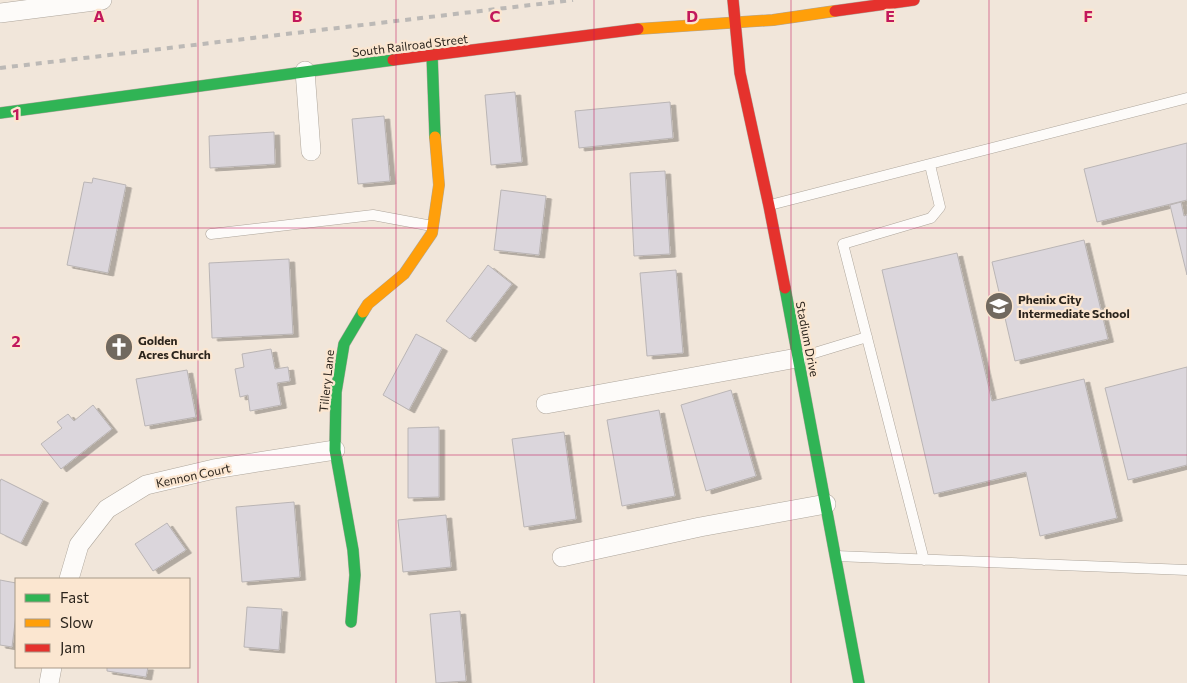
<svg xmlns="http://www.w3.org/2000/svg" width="1187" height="683" viewBox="0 0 1187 683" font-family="Commissioner,sans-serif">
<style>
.building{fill:#dbd6dc;stroke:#bab5b5;filter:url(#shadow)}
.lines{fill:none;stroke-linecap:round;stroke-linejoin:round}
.lane-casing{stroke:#aea69c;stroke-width:11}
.street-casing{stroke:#aea69c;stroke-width:20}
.fast-casing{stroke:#aea69c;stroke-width:12}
.slow-casing{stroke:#aea69c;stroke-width:12}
.jam-casing{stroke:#aea69c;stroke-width:12}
.lane{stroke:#fdfbf9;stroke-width:10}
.street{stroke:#fdfbf9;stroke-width:19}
.fast{stroke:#30b455;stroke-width:11}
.slow{stroke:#ff9f0a;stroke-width:11}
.jam{stroke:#e5322d;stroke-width:11}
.rail{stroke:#bcb9b6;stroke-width:4;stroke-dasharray:6 6;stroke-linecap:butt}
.grid{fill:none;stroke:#c2185b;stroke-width:1;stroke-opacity:0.55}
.labels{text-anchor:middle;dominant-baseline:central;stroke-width:4.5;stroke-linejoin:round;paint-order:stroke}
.street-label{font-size:12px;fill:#2c251d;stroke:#fbe6d0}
.poi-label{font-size:12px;font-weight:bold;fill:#2c251d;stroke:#fbe6d0;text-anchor:start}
.grid-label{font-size:16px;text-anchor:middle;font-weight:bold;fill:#c2185b;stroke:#fbe6d0;stroke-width:4.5;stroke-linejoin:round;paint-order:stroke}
</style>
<defs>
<filter id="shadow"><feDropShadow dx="5.5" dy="3" stdDeviation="0" flood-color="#0004"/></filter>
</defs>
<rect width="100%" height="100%" fill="#f1e6da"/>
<path class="building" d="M515 92 522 162 491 165 485 95Z
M670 102 673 138 579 148 575 111Z
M384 116 390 181 358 184 352 119Z
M274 132 275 164 210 168 209 136Z
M1187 143V200L1097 222 1084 169Z
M665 171 670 254 634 256 630 173Z
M93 178 126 185 108 273 67 265 84 182 92 183Z
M501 190 546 196 539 255 494 250Z
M1181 202 1184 216 1187 215V275L1170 205Z
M1084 240 1108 339 1015 361 992 262Z
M957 253 992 401 1084 379 1117 518 1040 536 1026 472 934 494 882 270Z
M289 259 293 334 212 338 209 263Z
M488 265 512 284 470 339 446 321Z
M676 270 683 353 647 356 640 273Z
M416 334 442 348 409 410 383 395Z
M271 349 275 369 288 367 290 381 277 383 281 405 250 411 248 395 240 397 235 369 244 367 242 354Z
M1187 367V465L1128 480 1105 388Z
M187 370 196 417 145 426 136 379Z
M731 390 756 476 706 491 681 405Z
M93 405 112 429 61 469 41 444 62 428 57 422 68 414 74 421Z
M659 410 675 496 622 506 607 420Z
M439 427V497L408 498V428Z
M564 432 576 519 524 527 512 439Z
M1 479 43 500 21 543 0 533V482Z
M294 502 300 577 242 582 236 507Z
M446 515 451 567 403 572 398 520Z
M167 523 186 550 153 571 135 544Z
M0 580 16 583V615L12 647 0 645Z
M247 607 282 609 279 650 244 647Z
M460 611 466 681 436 683 430 614Z
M107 667H148L146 677 107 671Z"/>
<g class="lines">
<defs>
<path id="lane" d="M770 205 1187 98
M211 234 373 215 432 226
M798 358 867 337
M836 556 1187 570
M924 560 843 244 931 218 940 207 930 165"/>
<path id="street" d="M0 13 102 0
M305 71 311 151
M546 404 797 358
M562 557 700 527 826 504
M69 579 79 545 107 509 146 485 214 469 335 450
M49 683 52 667"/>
<path id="fast" d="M432 54 435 137
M0 113 393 60
M785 288 859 683
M351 622 355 575 353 550 335 450 336 392 344 344 363 312"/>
<path id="slow" d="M638 29 773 20 835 11
M363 312 368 304 404 274 432 233 439 185 435 137"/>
<path id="jam" d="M733 0 740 73 769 206 785 288
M835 11 914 0
M393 60 638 29"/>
</defs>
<use href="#lane" class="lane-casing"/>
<use href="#street" class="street-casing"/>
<use href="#fast" class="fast-casing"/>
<use href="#slow" class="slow-casing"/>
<use href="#jam" class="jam-casing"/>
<use href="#lane" class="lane"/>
<use href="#street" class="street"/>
<use href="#fast" class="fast"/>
<use href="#slow" class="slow"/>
<use href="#jam" class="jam"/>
<path class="rail" d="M0 68 573 0"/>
</g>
<path class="grid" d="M198 0V683M396 0V683M594 0V683M791 0V683M989 0V683M0 228H1187M0 455H1187"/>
<defs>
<symbol id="school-disc" viewBox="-11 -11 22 22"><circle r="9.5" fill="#71695f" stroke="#fbe6d0"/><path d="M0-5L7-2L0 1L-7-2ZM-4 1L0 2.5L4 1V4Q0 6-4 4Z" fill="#fff"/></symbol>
<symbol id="church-disc" viewBox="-11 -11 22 22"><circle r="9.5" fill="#71695f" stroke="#fbe6d0"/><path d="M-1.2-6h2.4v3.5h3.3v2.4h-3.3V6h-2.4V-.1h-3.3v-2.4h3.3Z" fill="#fff"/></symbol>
</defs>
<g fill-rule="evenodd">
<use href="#school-disc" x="983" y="290" width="32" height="32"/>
<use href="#church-disc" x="103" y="331" width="32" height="32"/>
</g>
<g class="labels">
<g class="street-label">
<text transform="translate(410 45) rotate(-7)">South Railroad Street</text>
<text transform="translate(808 339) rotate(79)">Stadium Drive</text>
<text transform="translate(326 381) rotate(-84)">Tillery Lane</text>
<text transform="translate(193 475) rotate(-12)">Kennon Court</text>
</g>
<g class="poi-label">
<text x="1018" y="299">Phenix City<tspan x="1018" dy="14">Intermediate School</tspan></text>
<text x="138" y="340">Golden<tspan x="138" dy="14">Acres Church</tspan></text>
</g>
</g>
<g class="grid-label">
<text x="99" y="22">A</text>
<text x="297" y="22">B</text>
<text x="495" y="22">C</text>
<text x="692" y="22">D</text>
<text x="890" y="22">E</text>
<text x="1088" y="22">F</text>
<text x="16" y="120">1</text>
<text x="16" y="347">2</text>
</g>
<rect x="15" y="578" width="175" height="90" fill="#fbe6d0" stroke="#a89988"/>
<rect x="25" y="594" width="25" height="8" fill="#30b455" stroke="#a89988"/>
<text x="60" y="603" font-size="15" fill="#2c251d">Fast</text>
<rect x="25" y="619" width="25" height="8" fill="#ff9f0a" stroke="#a89988"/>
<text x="60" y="628" font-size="15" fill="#2c251d">Slow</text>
<rect x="25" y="644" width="25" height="8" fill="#e5322d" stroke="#a89988"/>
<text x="60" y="653" font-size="15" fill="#2c251d">Jam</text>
</svg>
